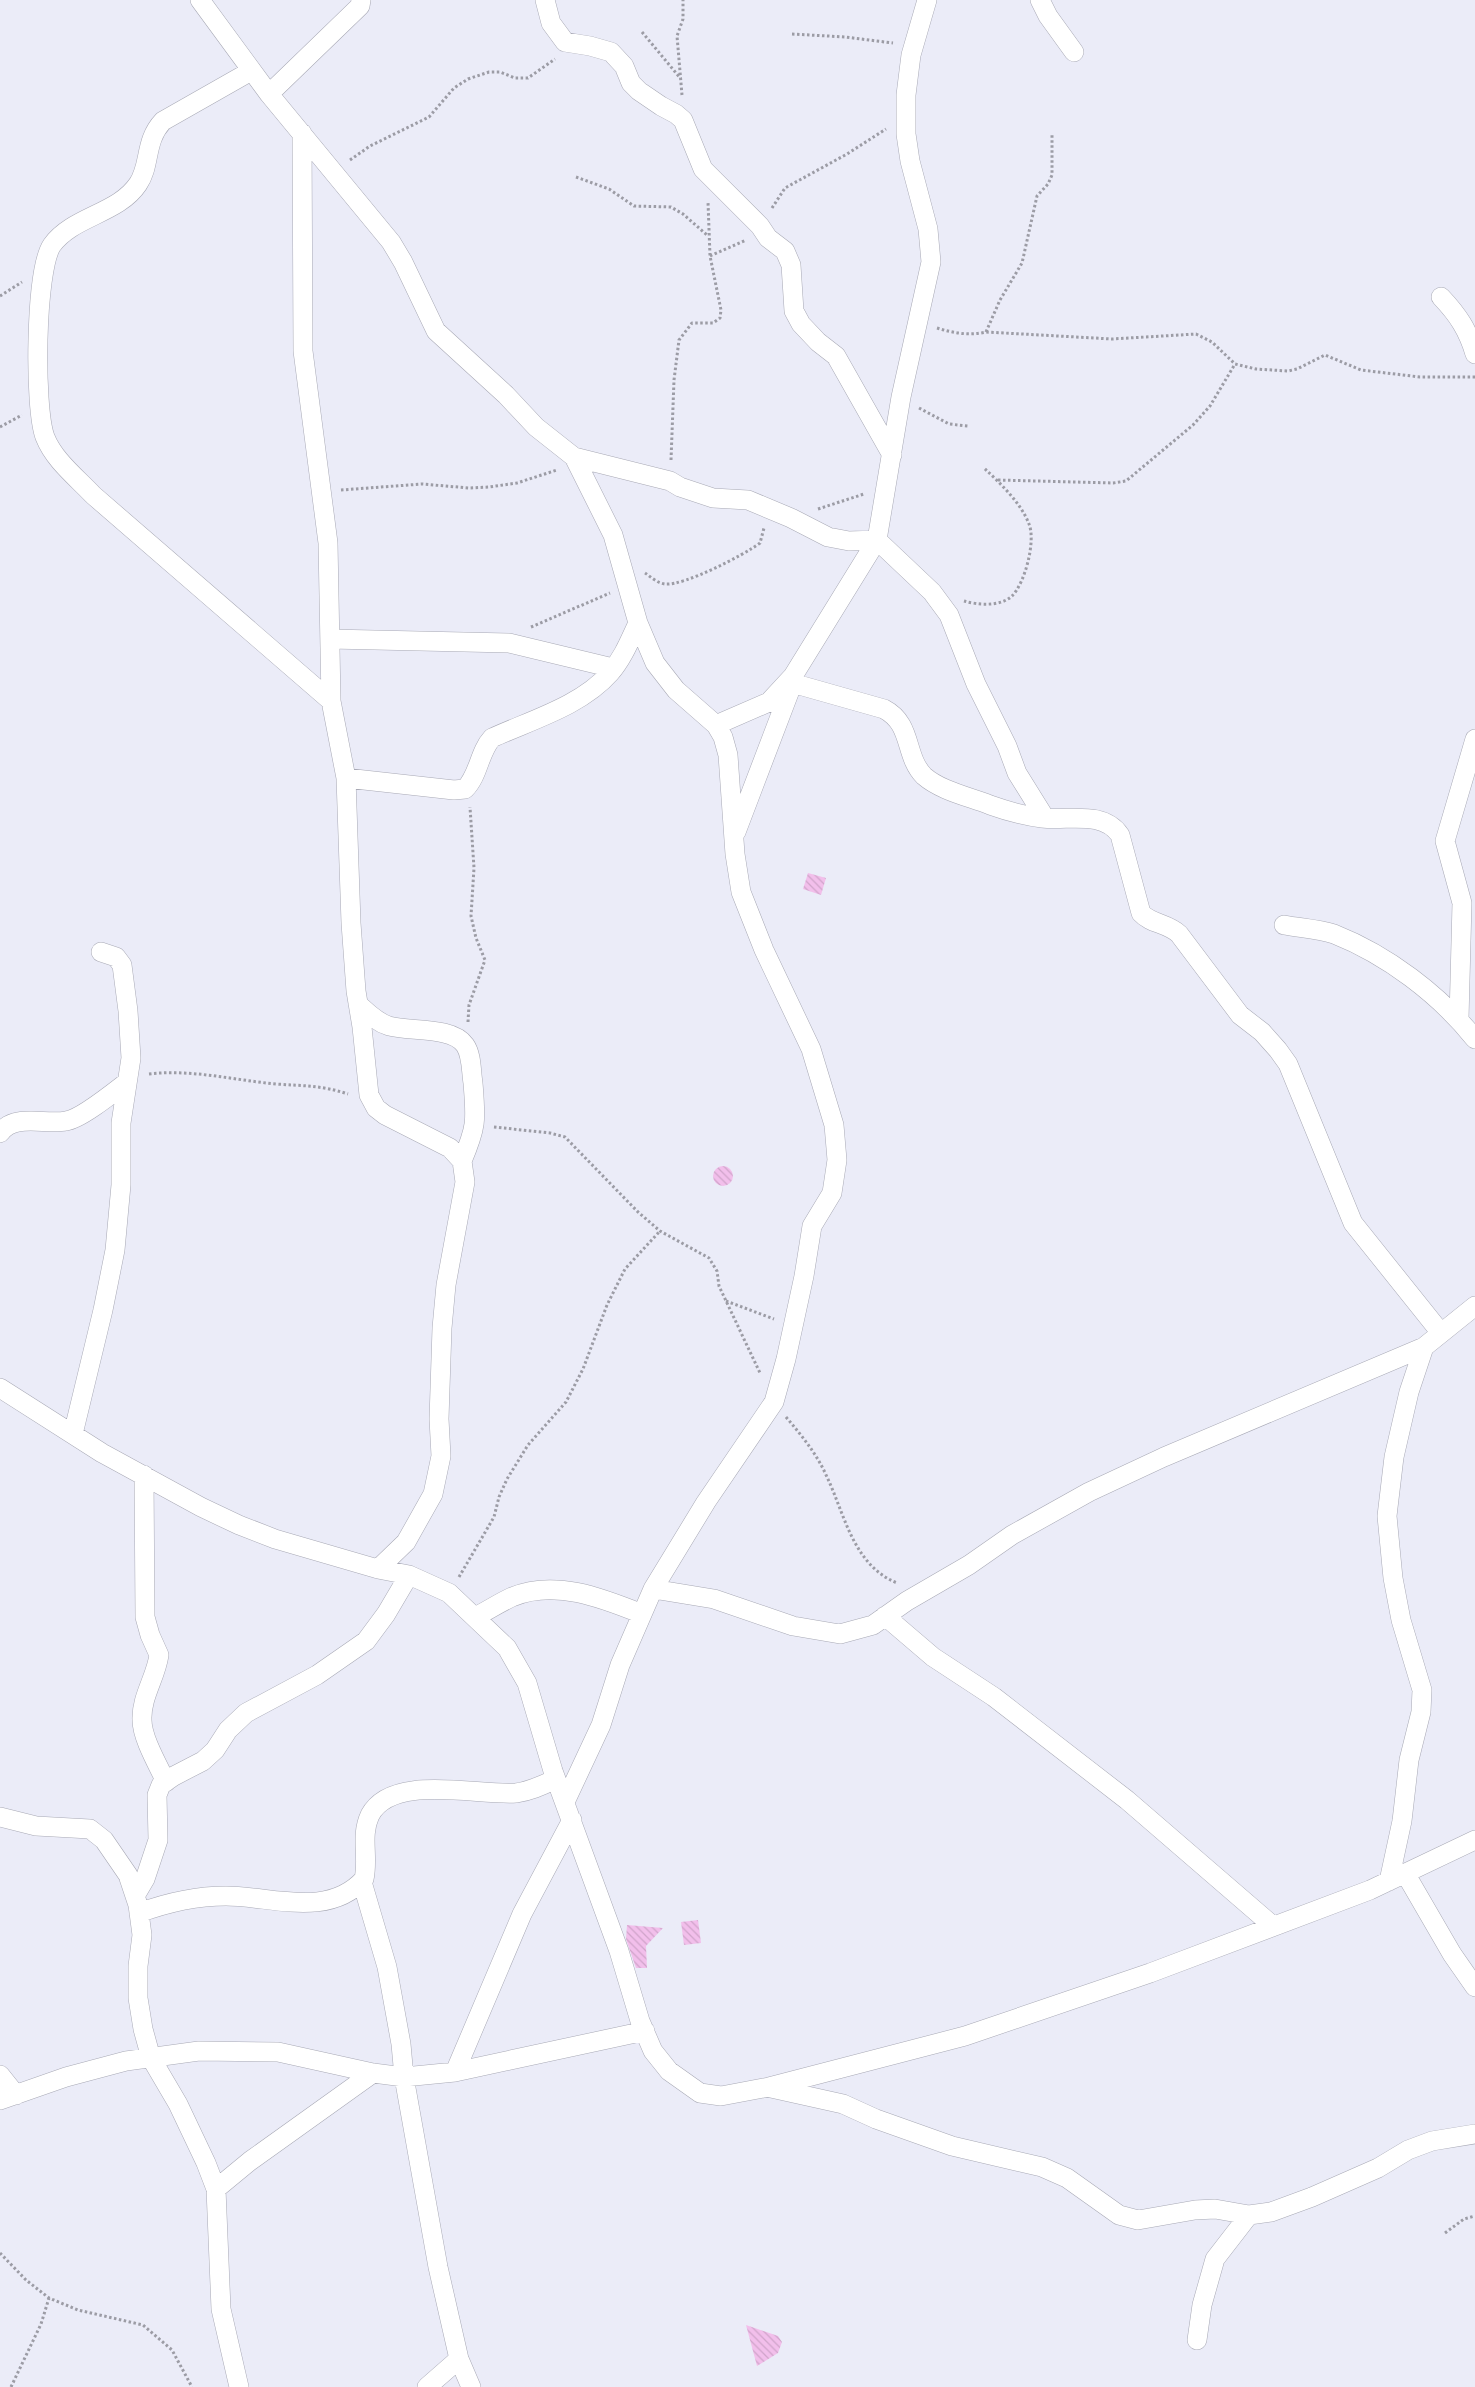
<svg xmlns="http://www.w3.org/2000/svg" width="1475" height="2387" viewBox="0 0 1475 2387" font-family="Arial,sans-serif">
<style>
.building{fill:url(#building-back-hatch)}
.lines{fill:none;stroke-linecap:round;stroke-linejoin:round}
.street-casing{stroke:#a8a9b5;stroke-width:20}
.path{stroke:#9c9ca5;stroke-width:3;stroke-dasharray:2.5 2.5;stroke-linecap:butt}
.street{stroke:#fff;stroke-width:19}
</style>
<defs>
<pattern id="building-back-hatch" width="6" height="6" patternUnits="userSpaceOnUse" patternTransform="scale(1.25)"><rect width="6" height="6" fill="#f2bfeb"/><path d="M-1 5l2 2M0 0l6 6M5-1l2 2" fill="none" stroke="#d0a4ca"/></pattern>
</defs>
<rect width="100%" height="100%" fill="#ebecf8"/>
<path class="building" d="M808 873 826 878 821 895 803 889Z
M713 1176a10 10 0 1 1 20 0a10 10 0 1 1-20 0Z
M698 1920 701 1943 684 1945 681 1922Z
M627 1925 663 1928 646 1946 647 1968H636L626 1939Z
M746 2325 778 2336 782 2342 778 2353 757 2366Z"/>
<g class="lines">
<defs>
<path id="street" d="M200 0 269 94 391 242 403 262 436 331 506 395 536 427 574 457 613 535 638 623 655 663 676 690 716 725 723 737 728 755 735 854 741 892 764 950 811 1049 834 1125 837 1160 832 1193 812 1226 804 1276 786 1359 774 1402 706 1502 653 1589 620 1665 601 1725 565 1802
M545 0 551 23 565 42 590 46 611 52 624 66 631 83 639 91 661 106 676 114 683 120 703 169 760 226 768 238 785 251 791 265 794 311 801 324 818 342 836 356 892 455
M1040 0 1048 16 1074 52
M251 71 163 121C144 141 151 165 138 184 118 214 73 216 52 245 35 270 34 408 45 437 54 460 76 477 93 495L331 701
M269 94 360 6 361 0
M302 133 303 351 328 543 331 701 346 778 351 923 356 991 362 1027 369 1095 376 1108 385 1115 450 1148 462 1161 465 1182 446 1285 442 1328 439 1419 441 1456 433 1494 406 1542 378 1569
M1441 297C1458 315 1468 330 1475 354
M574 457 670 481 680 487 713 498 748 500 791 518 828 537 849 541 877 540 932 592 949 615 976 684 1007 746 1017 773 1045 818
M330 639 509 643 613 668
M793 676 792 683 884 709C913 724 904 756 924 776 941 791 970 797 990 805 1007 811 1024 816 1042 818 1069 821 1103 810 1120 835L1141 913C1151 924 1167 923 1179 934L1240 1015 1262 1032 1278 1050 1288 1064 1353 1223 1441 1333
M716 725 769 702 793 676 877 540 901 397 931 262 928 229 910 161 906 134V95L911 55 927 0
M346 778 454 790 465 789C479 775 479 752 492 738 531 720 581 706 610 673 623 658 630 640 638 623
M736 832 792 685
M1284 925C1300 928 1319 929 1334 934 1387 955 1439 994 1475 1039
M358 1004C367 1012 376 1022 389 1026 409 1032 452 1026 465 1045 472 1055 471 1071 473 1083 476 1120 477 1126 462 1161
M1459 1019 1462 903 1445 841 1475 739
M0 1133C14 1113 45 1125 66 1121 81 1119 114 1092 127 1082
M0 1388 102 1453 201 1507 239 1525 275 1539 378 1569 409 1575 449 1593 507 1648 527 1683 553 1771 619 1951 640 2021 653 2051 669 2071 700 2093 721 2096 769 2087 965 2036 1150 1973 1370 1890 1475 1840
M73 1434 103 1310 115 1250 121 1185V1123L131 1058 128 1011 122 965 116 957 101 952
M144 1475 145 1617 150 1635 159 1655C156 1677 141 1697 142 1720 142 1738 158 1765 166 1782
M653 1589 714 1599 793 1626 840 1634 873 1625 907 1601 969 1565 1012 1535 1089 1492 1164 1457 1424 1347 1475 1306
M885 1616 933 1657 994 1697 1127 1800 1273 1926
M475 1617C487 1611 499 1603 512 1597 555 1579 602 1598 642 1614
M0 1817 36 1826 90 1829 104 1840 128 1875 138 1905 142 1935 138 1966V1998L143 2029 151 2058 178 2104 206 2163 216 2189 221 2309 239 2387
M1405 1873 1452 1954 1475 1987
M1389 1881 1402 1821 1409 1760 1421 1712 1422 1690 1401 1620 1393 1578 1387 1516 1394 1457 1409 1392 1424 1347
M362 1882 387 1967 401 2044 404 2077 438 2267 459 2359 471 2387
M135 1896 145 1879 158 1840 157 1795 161 1785 174 1776 203 1761 215 1750 228 1730 246 1713 317 1675 366 1641 386 1614 409 1575
M139 1913C166 1903 197 1896 226 1896 271 1896 328 1919 364 1879 369 1857 360 1836 370 1815 392 1773 478 1796 516 1793 531 1791 543 1785 556 1779
M455 2072 522 1914 572 1820
M0 2075 16 2095
M771 2088 843 2104 876 2119 952 2146 1042 2167 1067 2178 1119 2215 1138 2220 1195 2210 1215 2209 1249 2215 1271 2212 1312 2197 1378 2168 1408 2150 1432 2141 1475 2134
M0 2100 66 2077 126 2061 199 2051 278 2052 373 2073 404 2077 455 2072 645 2031
M216 2189 250 2161 373 2073
M1197 2340 1202 2305 1215 2259 1249 2215
M427 2387 459 2359"/>
</defs>
<use href="#street" class="street-casing"/>
<path class="path" d="M642 32 681 79
M792 34 845 37 893 43
M682 95 677 36 683 19V0
M350 160 370 146 429 117 454 88 468 79 489 72H500L515 78H528L555 59
M576 177 609 189 634 206 671 207 683 214 707 235
M772 208 785 188 847 154 886 129
M710 256 746 240
M0 296 22 282
M937 328C953 333 969 336 986 332L1112 339 1196 334 1212 342 1235 364 1256 369 1288 371 1297 369 1325 355 1361 370 1420 377H1475
M986 332 1000 300 1022 263 1037 196 1048 184 1052 175V133
M919 408 949 424 968 426
M0 427 22 415
M671 460 674 380 679 340 692 323H713L720 318 721 310 710 256 708 202
M998 480 1113 483 1126 481 1193 425 1210 406 1235 364
M341 490 422 484 469 488 489 487 517 483 557 470
M818 509 864 494
M645 573C651 577 657 583 665 584 684 586 744 555 760 543L764 528
M964 601C978 605 1000 607 1012 596 1025 583 1036 541 1029 524 1021 503 1000 483 984 468
M531 627 610 593
M468 1022 469 1005 485 960 476 938 471 916 474 868 470 807
M149 1074C192 1069 233 1080 276 1084 303 1086 321 1085 348 1094
M494 1127 550 1133 565 1137 638 1212 660 1231 709 1258 717 1271 719 1286 760 1373
M726 1301 774 1319
M786 1417C802 1436 817 1454 827 1477 845 1515 853 1565 897 1583
M459 1577 494 1517 499 1497 507 1479 528 1445 566 1402 583 1369 607 1305 625 1269 660 1231
M1445 2233 1464 2219 1475 2216
M0 2253 26 2280 49 2298 78 2310 143 2325 172 2350 192 2387
M11 2387 41 2324 49 2298"/>
<use href="#street" class="street"/>
</g>
</svg>
